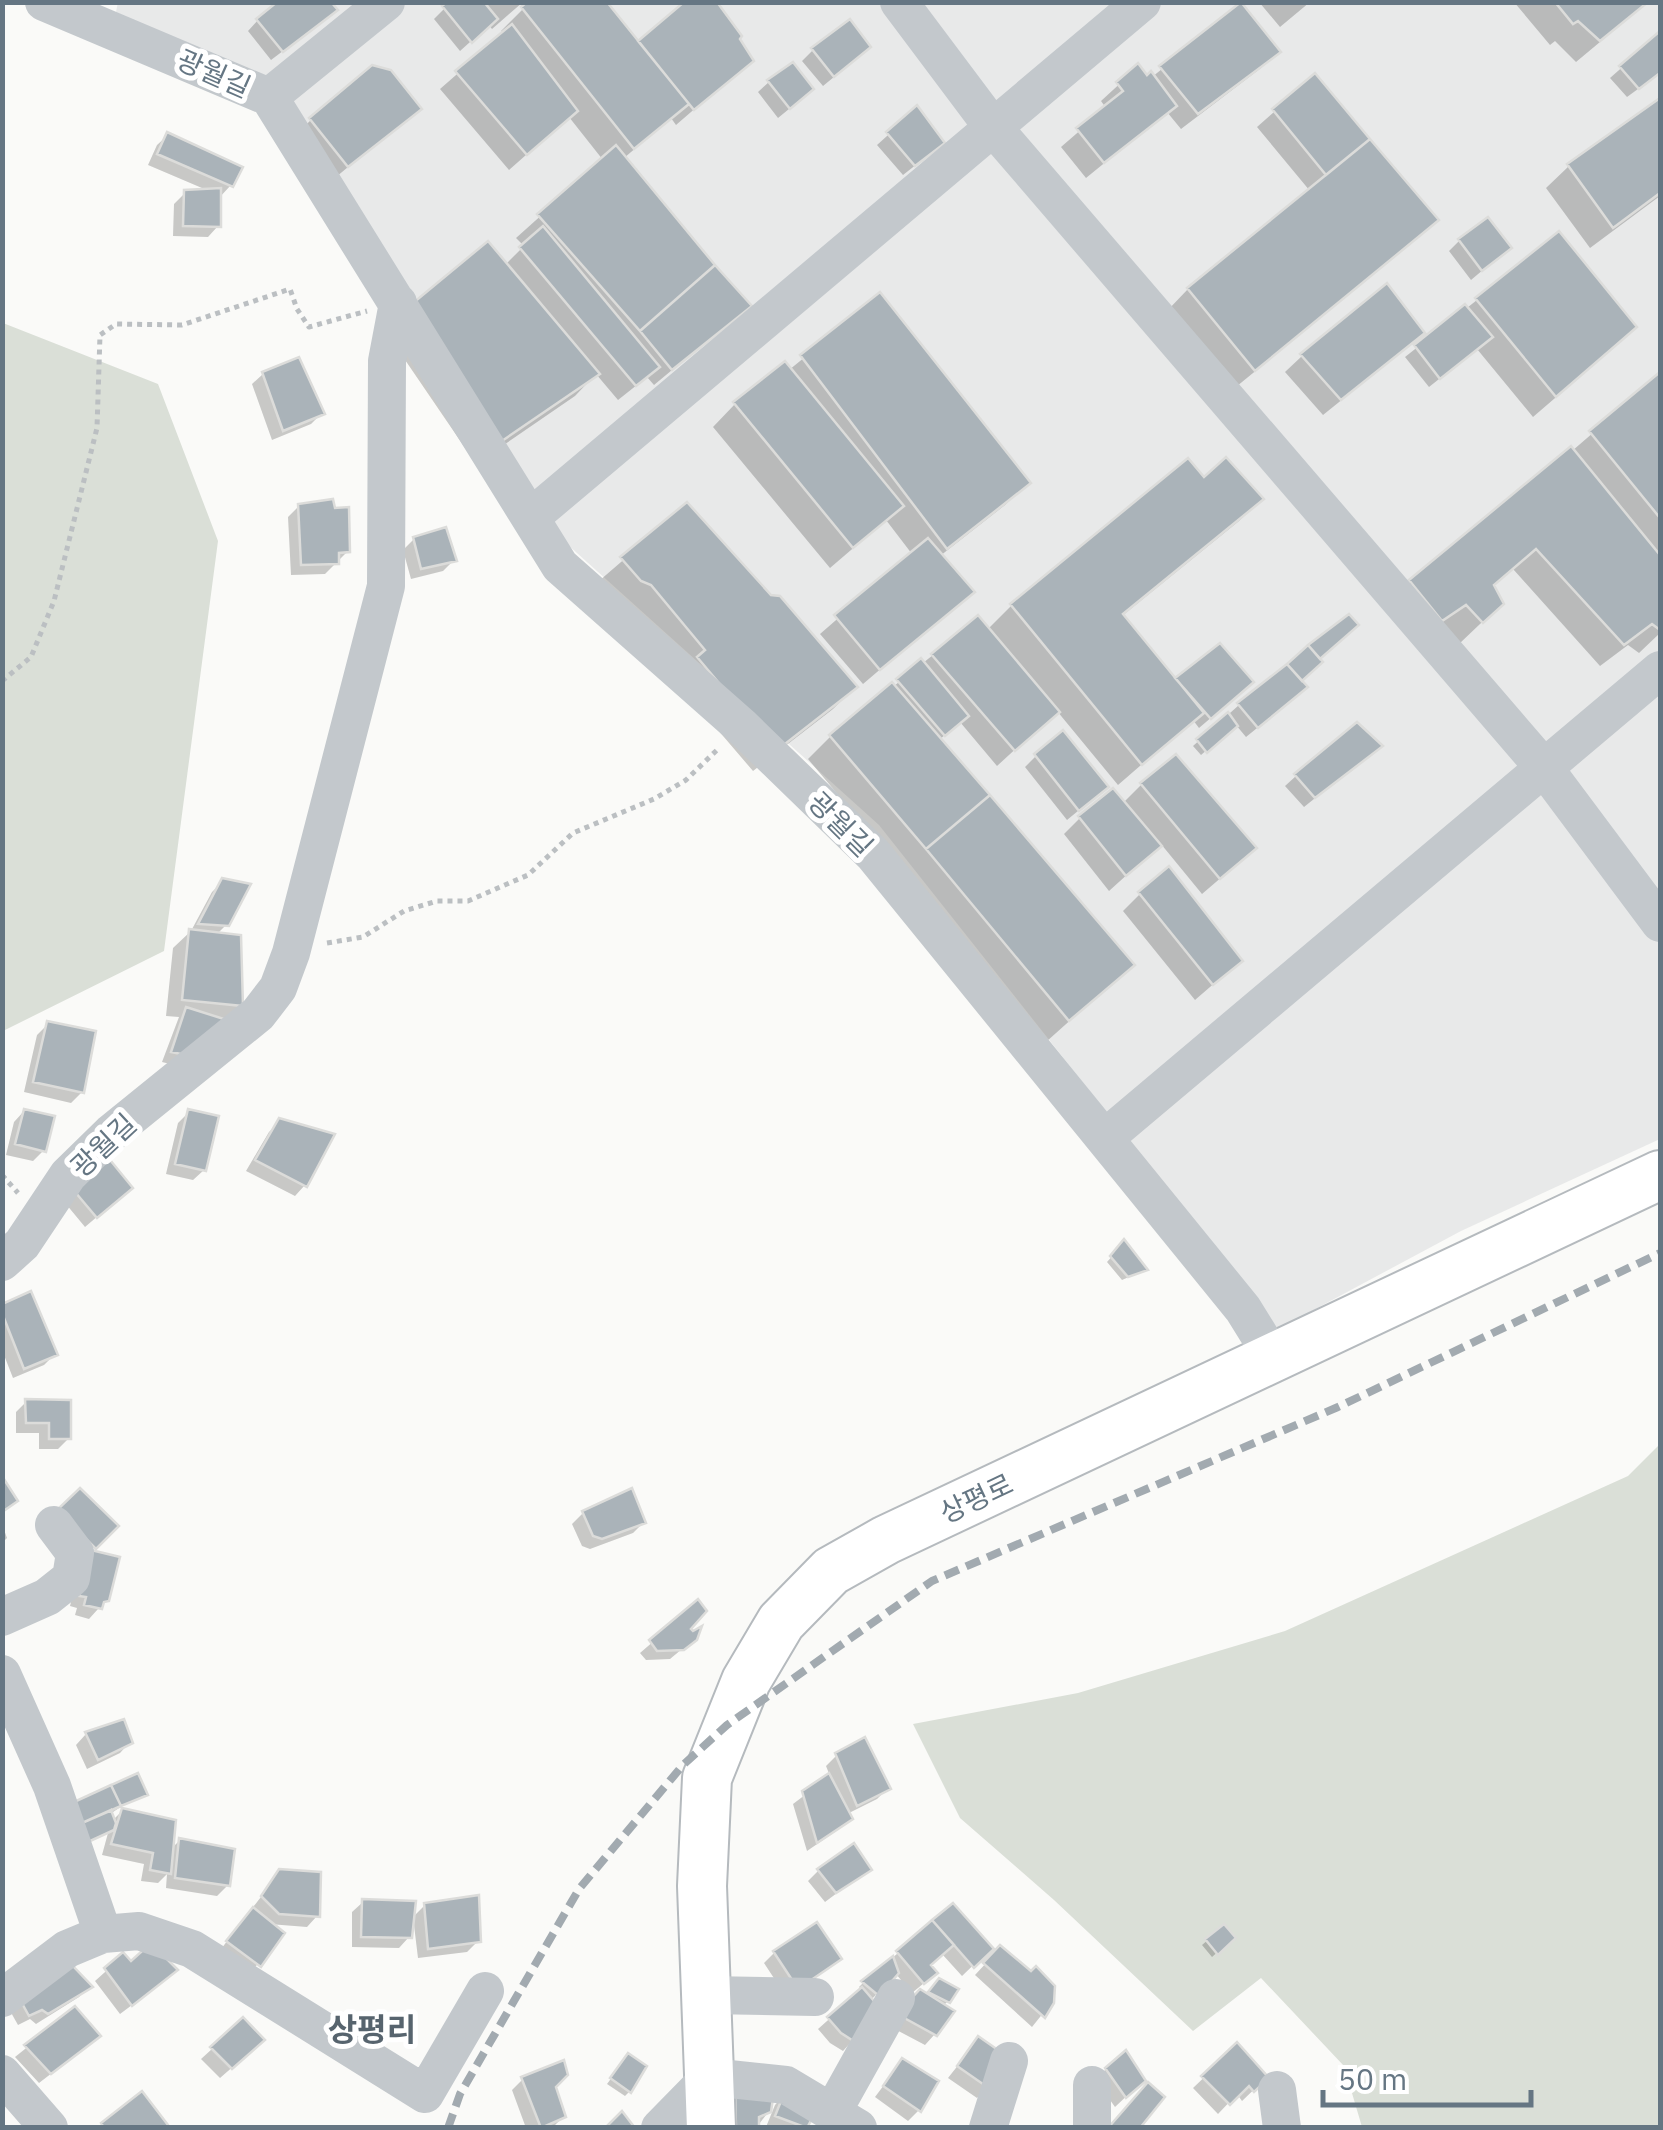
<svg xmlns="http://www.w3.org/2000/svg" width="1663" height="2130" viewBox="0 0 1663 2130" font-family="'IBM Plex Sans','Noto Sans KR',sans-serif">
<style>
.built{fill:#e8e9e9}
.green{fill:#dadfd7}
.shadow{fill:#0003}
.building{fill:#aab3b9;stroke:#dcdcda;stroke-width:2.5}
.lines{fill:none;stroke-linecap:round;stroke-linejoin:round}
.major-casing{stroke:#b5babe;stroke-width:52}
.path{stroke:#bbbfc2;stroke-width:5;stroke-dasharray:5 5;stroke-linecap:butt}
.minor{stroke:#c3c8cc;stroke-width:38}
.major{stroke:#fff;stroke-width:48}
.rail{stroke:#a2aab0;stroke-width:8;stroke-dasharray:15 8;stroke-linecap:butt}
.labels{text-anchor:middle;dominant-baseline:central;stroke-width:10;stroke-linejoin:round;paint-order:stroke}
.street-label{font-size:28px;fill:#657683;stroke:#fff}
.quarter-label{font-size:32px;font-weight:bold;fill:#57646e;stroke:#fff}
</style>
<rect width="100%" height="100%" fill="#fafaf8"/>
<path class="built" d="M118 2 1660 3V1139L1461 1231 1278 1329 879 825 557 535 287 104 116 12Z"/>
<path class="green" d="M3 323 158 384 218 541 164 951 3 1031Z
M1660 1444V2127H1362L1344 2066 1261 1978 1193 2031 1054 1900 960 1818 913 1724 1078 1693 1285 1631 1628 1476Z"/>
<path class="shadow" d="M451 2H523L492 29 489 25 460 51 434 19Z
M1259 2H1310L1280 27Z
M1514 2H1648L1576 62 1555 41 1550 45Z
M1242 5 1278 52 1261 68 1181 129 1167 112 1086 178 1061 147 1106 108 1101 101 1138 67 1147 79 1152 77Z
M523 9 638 44 737 39 751 60 676 125 671 118 624 158 749 306 654 385 647 377 618 400 596 374 575 396 476 464 386 332 505 265 524 246 516 238 603 160 569 117 509 170 440 89 503 34 501 31Z
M258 20H324L271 60 248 31Z
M1660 34V73L1627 97 1610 78Z
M813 50 857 58 823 86 802 61Z
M1315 76 1436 220 1413 242 1231 391 1166 312 1188 289 1310 191 1257 127Z
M769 82 800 100 778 118 758 92Z
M1660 101V196L1590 248 1546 188 1569 166Z
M418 109 330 182 294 136 311 120Z
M917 109 931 153 903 175 877 145Z
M168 135 231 185 219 198 218 226 208 237 173 236 174 204 185 193 209 191 148 165 157 145Z
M1460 240 1509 248 1471 280 1449 251Z
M880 296 1027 483 1005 505 940 556 971 592 863 684 820 634 912 554 886 520 830 568 713 427 735 404 789 370Z
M1477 300 1612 349 1533 417 1477 349 1429 387 1405 357Z
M1405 349 1323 415 1285 372 1302 356Z
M263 374 322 413 311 424 272 440 252 384Z
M1660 375V633L1639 653 1628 645 1600 666 1513 569 1492 587 1501 604 1459 644 1389 604 1411 582 1572 451Z
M1188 461 1204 480 1261 499 1239 521 1122 616 1175 681 1240 693 1199 728 1193 720 1118 785 1057 711 997 766 960 722 939 740 1132 965 1046 1042 808 759 830 737 933 655 987 630 1011 606Z
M299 506 348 551 325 574 291 575 288 517Z
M686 506 855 687 833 709 753 771 676 681 599 581Z
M414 539 454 560 443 571 411 579 403 550Z
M1317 659 1299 681 1294 698 1246 737 1236 725 1201 755 1193 746 1239 705Z
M1380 746 1304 807 1285 786 1296 776Z
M1036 756 1095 797 1067 820 1025 767Z
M1142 784 1237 864 1202 894 1161 844 1109 891 1064 834 1080 818 1123 803Z
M223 881 227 924 217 934 240 1005 178 1066 162 1062 179 1017 166 1016 173 948 191 931 212 892Z
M1140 894 1240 961 1195 1000 1123 911Z
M48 1024 82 1092 71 1103 24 1092 37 1035Z
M24 1111 44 1150 33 1161 6 1155 14 1122Z
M189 1112 204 1170 193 1180 166 1174 178 1123Z
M280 1121 305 1185 295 1196 246 1171 269 1132Z
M71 1187 119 1198 85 1227 61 1198Z
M1124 1243 1145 1270 1122 1280 1107 1262Z
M2 1306 55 1354 44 1365 13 1378 2 1350Z
M26 1402 69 1438 58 1449H39V1433H16V1412Z
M583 1513 643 1523 633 1533 590 1549 582 1546 572 1524Z
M49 1522 115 1526 89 1552 107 1599 89 1619 75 1615 77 1608 70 1606 81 1563Z
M2 1524 7 1538 2 1543Z
M698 1603 688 1628 694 1639 670 1659 646 1660 640 1653Z
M86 1734 130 1742 120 1753 87 1769 76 1745Z
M837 1755 888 1788 877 1799 847 1814 850 1819 839 1829 807 1851 793 1804 830 1776 826 1766Z
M110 1788 119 1808 110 1814 112 1821 121 1812 170 1850 180 1840 228 1885 217 1896 166 1888 167 1874 158 1883 141 1881 144 1864 102 1855 108 1833 83 1844Z
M869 1869 825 1902 808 1881 818 1871Z
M280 1872 317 1916 307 1927 269 1924 282 1934 248 1976 218 1953Z
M363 1902 409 1937 399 1948 352 1947V1912Z
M425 1905 478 1941 467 1952 418 1958 413 1917Z
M953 1906 990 1949 962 1976 942 1954 929 1965 924 1983 912 1993 896 1974 870 2001 853 2040 843 2051 830 2043 818 2029 862 1990 859 1987 863 1983Z
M1223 1927 1233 1938 1212 1957 1202 1945Z
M1000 1948 1031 1974 1052 2002 1032 2027 975 1975Z
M774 1953 839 1958 787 1998 764 1963Z
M123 1956 131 1964 164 1981 120 2014 95 1981Z
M939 1981 948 2001 943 2006 935 2034 925 2045 889 2026Z
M89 1986 79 1997 36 2024 30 2019 18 2025 9 2009Z
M75 2009 87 2046 39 2083 15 2057Z
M978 2040 987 2087 977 2098 948 2078Z
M1237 2046 1266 2078 1242 2101 1237 2094 1218 2114 1193 2088Z
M212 2049 251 2051 220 2078 201 2059Z
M624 2061 629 2092 625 2096 607 2084Z
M902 2061 919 2110 908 2121 875 2097Z
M1106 2069 1132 2091 1115 2107 1096 2080Z
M522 2080 554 2086 563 2117 552 2128H526L512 2090Z
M736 2092 769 2111 756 2128H726L725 2103Z
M785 2094 815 2108 804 2128 766 2127 775 2105Z"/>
<path class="building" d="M277 2H331L338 10 283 52 256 19Z
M447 2H484L498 19 472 43 442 6Z
M527 2H607L689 104 634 149 521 7Z
M684 2H717L742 36 740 39 754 61 694 110 638 41Z
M1241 2 1281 52 1198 114 1159 66Z
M1555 2H1648L1600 41 1578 21 1573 24Z
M850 19 871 47 834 77 811 48Z
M512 24 578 111 527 155 455 71Z
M1660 31V73L1639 89 1619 66Z
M793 62 814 89 790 109 767 80Z
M1138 63 1147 75 1151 71 1177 106 1104 163 1076 128 1123 91 1116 82Z
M372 65 391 70 422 109 348 167 309 118Z
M1315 73 1370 139 1326 175 1272 109Z
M1660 98V193L1613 228 1567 164Z
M917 105 945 143 915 166 886 132Z
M167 132 243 167 233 187 157 154Z
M1370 139 1439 220 1255 371 1187 288Z
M616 145 715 265 640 331 537 214Z
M221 188V227L183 226 184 190Z
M1488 217 1512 248 1482 271 1458 239Z
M543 226 660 367 636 386 519 247Z
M1559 231 1637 327 1556 397 1475 298Z
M488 241 600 374 499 443 407 308Z
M715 265 752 306 672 370 640 331Z
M1387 283 1425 333 1341 400 1300 354Z
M880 292 1031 483 947 549 800 355Z
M1465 304 1493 337 1440 379 1414 345Z
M299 357 325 414 283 431 262 372Z
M785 361 904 506 853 548 733 402Z
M1660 372V518L1589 431Z
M1571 446 1660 555V630L1652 624 1624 645 1536 549 1494 585 1504 604 1483 623 1466 605 1442 621 1409 580Z
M1226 457 1264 499 1123 614 1204 713 1142 765 1010 604 1188 458 1204 477Z
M333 499 335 508 349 507 350 552 339 553V564L301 565 298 504Z
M687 502 771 595 780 596 858 687 776 751 697 657 705 650 651 585 641 581 620 557Z
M446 527 457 561 421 569 413 537Z
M928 538 975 592 880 670 834 615Z
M1349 614 1359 625 1320 659 1308 645Z
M978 615 1060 712 1015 751 931 654Z
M1220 643 1254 682 1211 719 1175 678Z
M1308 645 1323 662 1302 681 1287 664Z
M921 658 969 716 945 736 896 679Z
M1287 664 1308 687 1258 728 1237 703Z
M892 682 990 795 926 849 829 735Z
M1228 712 1238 726 1207 753 1196 739Z
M1357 722 1383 746 1315 798 1294 774Z
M1063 730 1109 787 1079 811 1034 754Z
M1176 754 1257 848 1220 879 1140 783Z
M1113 788 1162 846 1126 876 1078 816Z
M990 795 1135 965 1069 1021 926 849Z
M1169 866 1243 961 1213 985 1138 892Z
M222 878 251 884 229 926 198 924Z
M189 929 241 935 243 1006 182 1000Z
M186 1007 227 1020 191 1056 171 1052Z
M47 1021 96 1031 84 1093 33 1082Z
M24 1109 55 1116 46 1152 15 1144Z
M188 1109 219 1116 206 1171 175 1164Z
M279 1118 335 1134 307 1187 255 1160Z
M106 1155 133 1188 97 1218 70 1186Z
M1124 1239 1148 1270 1128 1277 1110 1256Z
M31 1291 58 1355 24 1369 2 1313V1304Z
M25 1399 71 1400V1439H49V1423H26Z
M2 1476 18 1501 2 1512Z
M80 1488 119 1526 96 1549 57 1510Z
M632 1488 646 1523 602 1539 593 1536 582 1511Z
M91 1550 120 1557 109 1601 104 1602 102 1609 84 1605 86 1597 79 1596Z
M698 1599 707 1611 691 1629 693 1631 702 1626 697 1640 684 1650 657 1651 649 1640Z
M124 1719 133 1743 98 1760 85 1732Z
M865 1737 891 1789 857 1806 835 1753Z
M138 1773 148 1795 121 1806 111 1785Z
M829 1773 853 1819 817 1843 802 1791Z
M111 1785 121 1806 82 1823 74 1802Z
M122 1808 176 1820 171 1874 150 1870 153 1853 111 1844Z
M111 1810 116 1823 114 1830 88 1842 82 1823Z
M179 1838 235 1849 230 1886 175 1878Z
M854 1843 872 1870 836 1893 817 1869Z
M279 1869 321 1872 320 1917 279 1914 261 1896Z
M479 1895 481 1942 428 1949 424 1903Z
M362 1899 416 1901 412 1938 361 1937Z
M953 1903 994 1949 974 1968 932 1920Z
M253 1907 285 1933 261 1967 226 1941Z
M932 1920 954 1945 931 1965 938 1973 924 1984 896 1951Z
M817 1922 842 1959 798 1989 773 1951Z
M1224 1924 1236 1938 1218 1955 1205 1939Z
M151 1943 178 1970 132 2006 104 1968 123 1952 131 1961Z
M1000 1945 1031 1971 1036 1966 1055 1986 1054 2003 1045 2018 983 1963Z
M893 1956 899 1973 879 1996 861 1981Z
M71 1964 93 1987 48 2014 42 2010 29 2016 18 1996Z
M939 1978 959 1989 950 2003 928 1992Z
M862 1987 880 2008 855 2042 841 2033 827 2017Z
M920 1989 955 2011 937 2036 897 2014Z
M75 2006 101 2036 51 2074 24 2045Z
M243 2017 265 2040 232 2069 210 2047Z
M978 2036 998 2050 990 2089 957 2066Z
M1237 2042 1269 2078 1254 2092 1249 2086 1230 2105 1201 2076Z
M1126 2050 1146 2081 1126 2098 1105 2068Z
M628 2053 647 2066 631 2093 610 2078Z
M902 2058 939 2081 921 2112 883 2086Z
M564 2060 568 2075 556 2087 566 2117 541 2128 521 2077Z
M1148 2082 1165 2097 1140 2128H1108Z
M735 2089 774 2091 771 2112 759 2117V2128H736Z
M142 2091 168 2125 164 2128H104L101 2123Z
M785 2091 818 2107 807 2128 775 2116Z
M622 2111 635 2128H605Z"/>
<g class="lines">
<defs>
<path id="major" d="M711 2128 702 1886 707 1778 746 1681 781 1622 831 1571 886 1540 1660 1175"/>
</defs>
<use href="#major" class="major-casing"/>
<path class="path" d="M2 681 31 657 54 601 97 428 100 335 116 324 182 325 290 289 297 309 309 327 367 311
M327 943 363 937 404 911 437 901H468L528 875 573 833 654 799 686 780 719 748
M2 1130V1139
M2 1175 18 1193"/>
<path class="minor" d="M44 2 269 97 560 566 741 726 873 854 1243 1309 1274 1359
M899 2 992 126 1545 769 1660 923
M269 97 386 2
M531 517 1142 2
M1106 1137 1660 670
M2 1262 22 1244 68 1175 111 1133 258 1014 278 988 291 953 386 586 387 361 398 303
M2 1617 47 1597 71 1578 75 1553 54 1525
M2 1674 52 1786 103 1934
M707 1995 815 1997
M2 1998 67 1949 103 1934 139 1931 192 1949 425 2094 485 1991
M2 2074 49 2128
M1277 2090 1282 2128
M833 2111 896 1998
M660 2128 710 2077 786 2085 858 2128
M988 2128 1009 2061
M1092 2128V2085"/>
<use href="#major" class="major"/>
<path class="rail" d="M448 2128 460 2094 579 1889 683 1765 727 1725 932 1581 1338 1407 1660 1253"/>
</g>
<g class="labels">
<g class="street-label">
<text transform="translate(214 73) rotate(24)">광월길</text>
<text transform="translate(841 824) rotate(45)">광월길</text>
<text transform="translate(103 1145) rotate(-43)">광월길</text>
<text transform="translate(976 1498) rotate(-25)">상평로</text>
</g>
<g class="quarter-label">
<text x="372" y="2029">상평리</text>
</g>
</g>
<rect width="1663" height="2130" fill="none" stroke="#657683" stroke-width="10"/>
<path d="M1323 2090v15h208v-15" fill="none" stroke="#657683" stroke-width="5"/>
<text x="1338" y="2090" font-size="30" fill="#657683" stroke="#ffffff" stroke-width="8" paint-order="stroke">50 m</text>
</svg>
